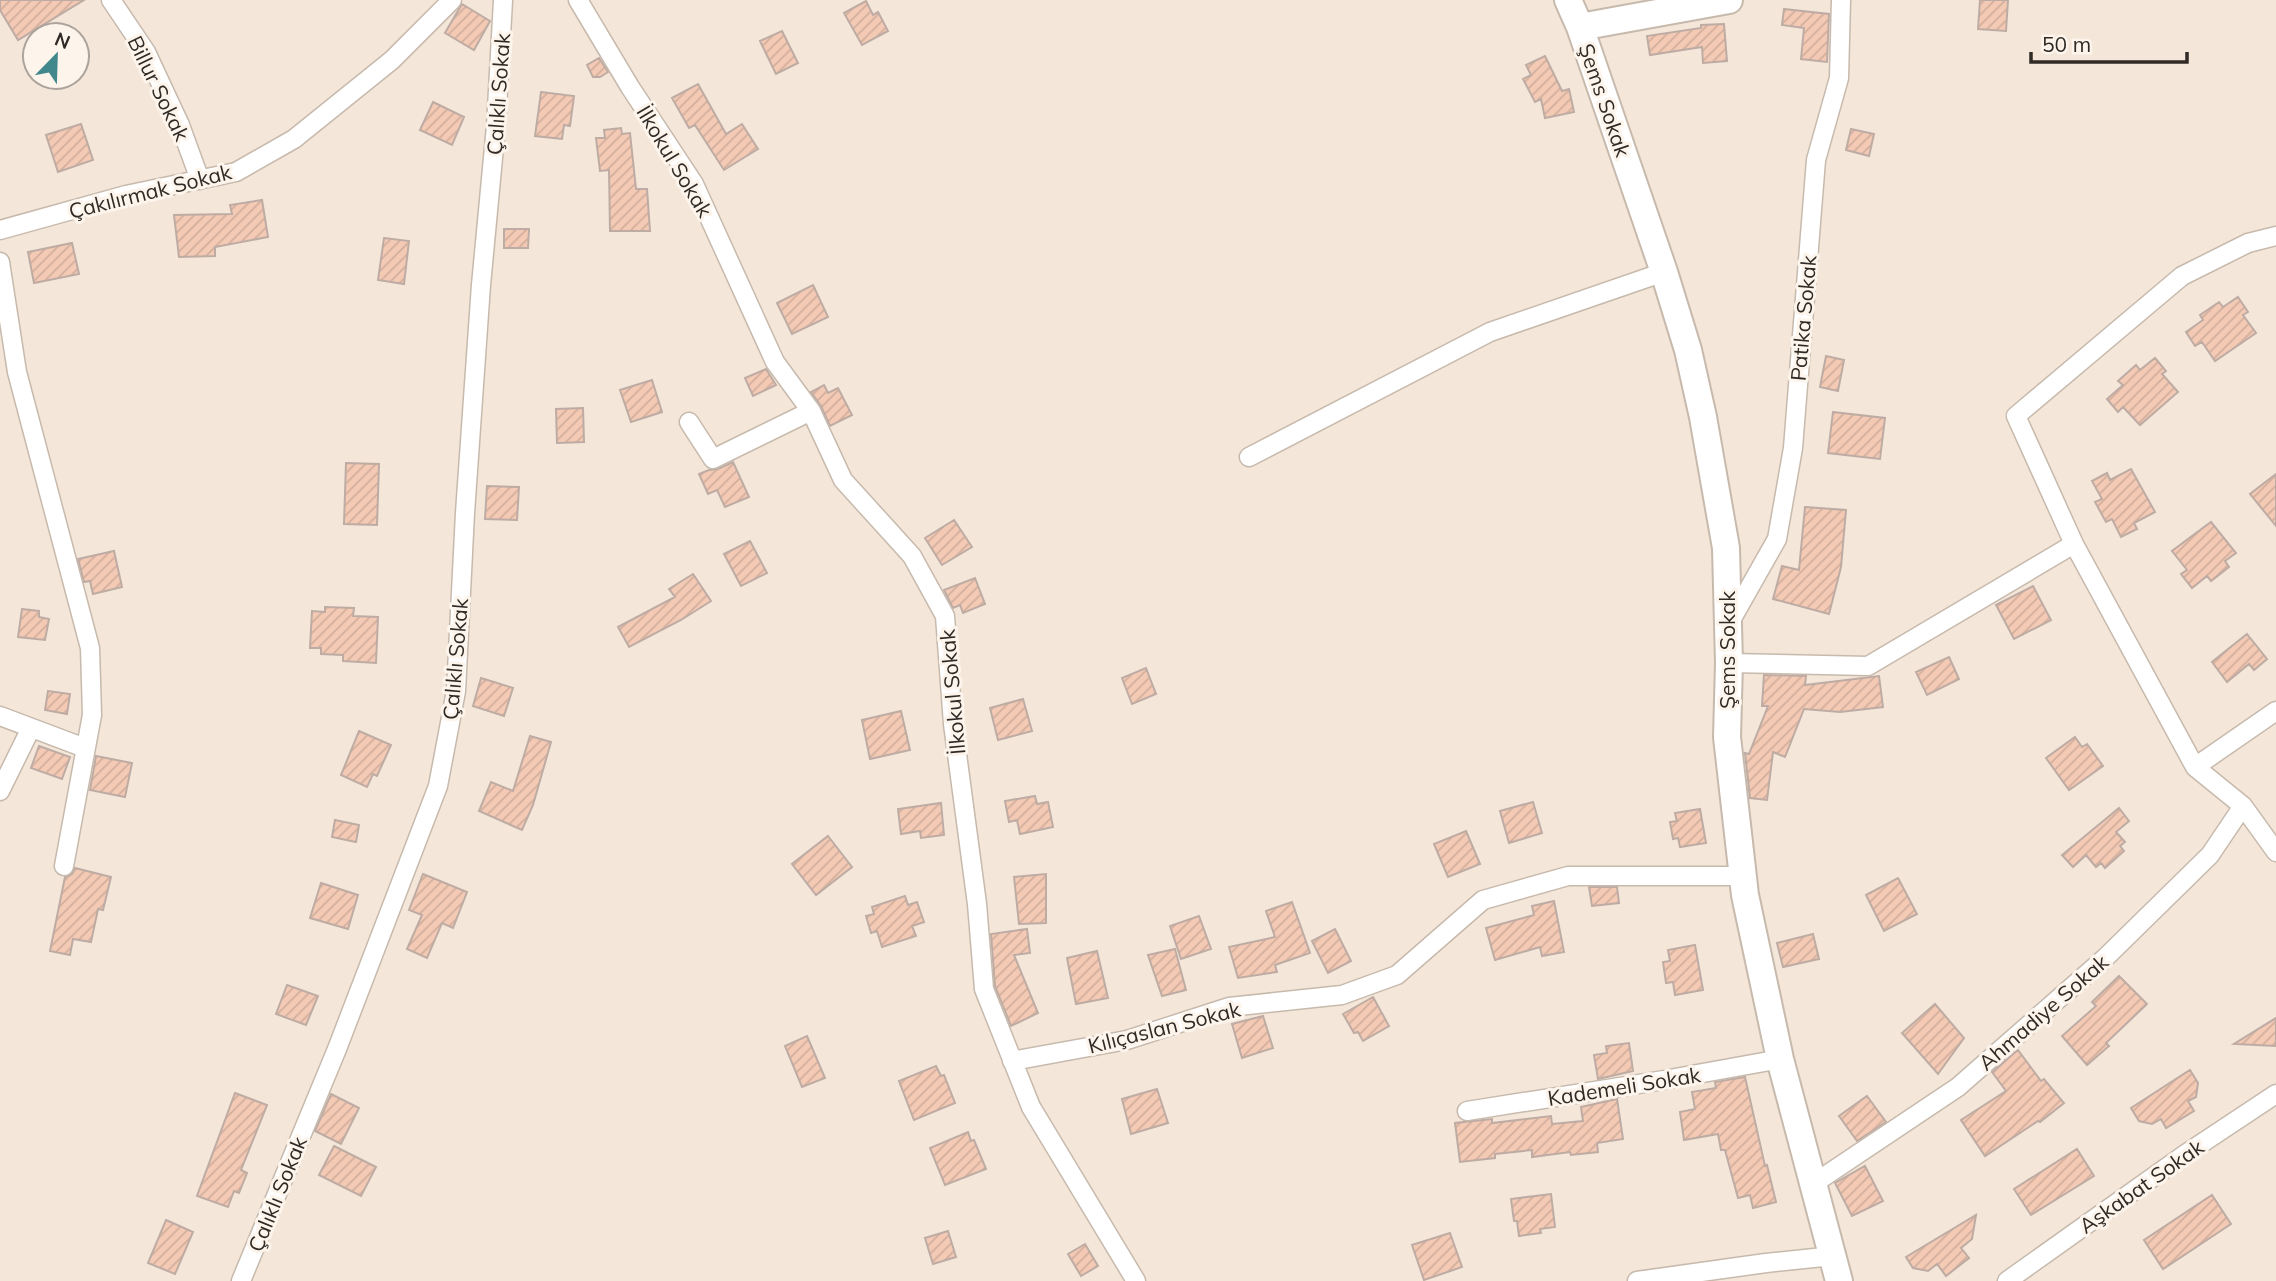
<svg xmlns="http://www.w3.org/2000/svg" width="2276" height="1281" viewBox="0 0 2276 1281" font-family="Mulish,sans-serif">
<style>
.building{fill:url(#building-hatch);stroke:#beaca4;stroke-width:2}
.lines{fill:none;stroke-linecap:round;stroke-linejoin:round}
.street-casing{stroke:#c7baad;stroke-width:21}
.secondary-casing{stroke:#c7baad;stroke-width:30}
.street{stroke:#fff;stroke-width:18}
.secondary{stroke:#fff;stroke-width:26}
.labels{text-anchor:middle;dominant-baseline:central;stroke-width:6;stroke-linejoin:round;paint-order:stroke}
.street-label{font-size:21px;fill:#2f2a25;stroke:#fdf4ec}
</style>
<defs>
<pattern id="building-hatch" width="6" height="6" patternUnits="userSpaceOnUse" patternTransform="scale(1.75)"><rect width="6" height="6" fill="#f4cab5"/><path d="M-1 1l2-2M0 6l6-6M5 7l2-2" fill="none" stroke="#d2ae9c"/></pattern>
</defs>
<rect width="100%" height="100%" fill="#f4e6d8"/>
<path class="building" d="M0 0H84L18 40 0 10Z
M1980 0H2008L2006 31 1978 29Z
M866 1 873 15 878 12 888 31 862 45 844 13Z
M462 4 490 21 474 50 445 33Z
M1784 9 1829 14 1827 62 1801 59 1804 28 1782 25Z
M1724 24 1727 61 1703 63 1702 47 1650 55 1647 36 1701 28V25Z
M782 31 798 63 776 74 760 41Z
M1545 56 1562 91 1569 89 1574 112 1545 118 1541 99 1535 102 1523 79 1531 75 1526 65Z
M599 58 608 72 600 77H593L587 65Z
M698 84 726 134 742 124 758 149 724 170 695 125 689 128 672 98Z
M541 92 574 96 570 126 564 125 562 139 535 136Z
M433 102 464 117 452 145 420 130Z
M81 124 93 160 58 172 46 135Z
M621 128 622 134 630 133 636 189H647L650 231H610L609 170 600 171 596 138H605L604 130Z
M1851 129 1874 134 1869 156 1846 150Z
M262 200 268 237 215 247V256L179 257 174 215 232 214 230 205Z
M504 229H529L528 248H504Z
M384 238 409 241 404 284 378 280Z
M72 243 79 274 34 283 28 252Z
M813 285 828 317 792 334 777 303Z
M2238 297 2248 312 2243 315 2256 333 2215 361 2202 342 2195 346 2186 332 2203 320 2200 315 2219 302 2223 307Z
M1826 356 1844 360 1838 391 1820 387Z
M2155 358 2166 371 2162 374 2178 392 2140 425 2123 407 2118 412 2107 399 2123 385 2118 381 2136 365 2140 370Z
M766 369 776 385 753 396 745 378Z
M652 380 662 412 631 422 620 390Z
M824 385 828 393 838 388 852 415 830 426 821 406 811 392Z
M583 408 584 442 557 443 556 409Z
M1833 412 1885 418 1880 459 1828 453Z
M733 462 749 497 725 507 717 490 708 494 699 474 709 470 718 469Z
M346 463 379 464 377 525 344 524Z
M2131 469 2155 512 2134 523 2137 529 2121 537 2112 519 2106 522 2095 502 2102 499 2092 481 2107 473 2110 480Z
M2276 474V526L2250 494Z
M487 486 519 487 517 520 485 519Z
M1805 507 1846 510 1841 567 1829 614 1773 599 1782 566 1799 570Z
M954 520 972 547 942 565 925 538Z
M2211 522 2236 553 2225 561 2229 567 2211 581 2207 576 2192 588 2181 574 2187 570 2172 551Z
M750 541 767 573 741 586 724 554Z
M114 551 122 587 93 594 90 581 84 582 78 559Z
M693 574 711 601 681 620 629 647 618 627 675 597 669 589Z
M975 578 985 604 963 613 960 605 953 608 944 590Z
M2033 586 2051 620 2014 639 1996 605Z
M325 607 354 608 353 616 378 617 376 663 343 661V655L321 654V648H310L312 611 325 612Z
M22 609 39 611V617L49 619 45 640 18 637Z
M2247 634 2267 659 2254 670 2249 664 2227 682 2212 662Z
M1949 657 1959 679 1927 695 1916 672Z
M1146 668 1156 694 1132 704 1122 678Z
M1764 675 1806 676 1805 685 1879 676 1883 707 1840 712 1804 709 1785 757 1773 752 1767 800 1750 798 1745 753 1749 754 1768 706H1762Z
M481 678 513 688 504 716 473 706Z
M48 691 70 694 67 714 45 710Z
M1023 699 1032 731 998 740 990 708Z
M901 711 910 750 870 759 862 720Z
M359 731 391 745 377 776 373 774 367 787 341 775Z
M530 736 551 742 533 805 522 830 479 811 491 782 513 791Z
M2075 737 2082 747 2087 744 2103 766 2069 790 2046 758Z
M39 746 70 757 62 779 31 768Z
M96 756 132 763 125 797 90 790Z
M1035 796 1037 804 1048 802 1053 827 1020 834 1017 820 1009 822 1005 801Z
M1533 802 1542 833 1509 843 1500 811Z
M941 803 944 835 921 838 920 831 901 834 898 809Z
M2119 808 2129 821 2116 832 2125 842 2120 846 2124 851 2105 868 2101 863 2096 867 2086 855 2073 867 2062 855Z
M1700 809 1706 843 1680 847 1678 838 1673 839 1670 822 1677 821 1675 813Z
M335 820 359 825 356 842 332 837Z
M1466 831 1480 864 1448 877 1434 844Z
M828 836 852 867 816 895 792 864Z
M75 868 111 877 103 910 98 909 91 942 73 939 70 955 50 951 65 877 72 874Z
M423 874 467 892 453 928 442 923 427 958 407 949 422 915 409 910Z
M1046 874V923L1019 924 1014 877Z
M1898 878 1917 914 1884 931 1866 895Z
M321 883 358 895 348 929 310 918Z
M1589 887H1617L1619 903 1592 906Z
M905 896 908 905 917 902 924 922 912 926 916 936 882 947 877 931 871 933 866 916 874 914 872 907Z
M1554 901 1564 952 1542 956 1540 947 1495 960 1486 928 1534 915 1532 906Z
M1292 902 1310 953 1275 965 1277 972 1238 978 1229 947 1275 937 1266 911Z
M1199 916 1211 949 1181 959 1170 926Z
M1027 929 1030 953 1014 955 1038 1013 1011 1026 995 986 991 934Z
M1335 929 1351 961 1328 973 1312 941Z
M1813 934 1819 959 1783 967 1777 943Z
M1695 945 1703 990 1675 995 1673 982 1666 983 1663 962 1670 961 1668 950Z
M1175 949 1186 990 1162 996 1148 955Z
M1097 951 1108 998 1076 1004 1067 958Z
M2119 976 2147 1004 2106 1043 2109 1046 2087 1065 2062 1036 2096 1006 2092 1002Z
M287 985 318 996 306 1025 276 1014Z
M1373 997 1389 1026 1363 1041 1358 1032 1354 1033 1343 1014Z
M1935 1004 1964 1038 1938 1074 1902 1033Z
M1263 1016 1273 1048 1242 1058 1232 1024Z
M2276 1018V1046L2234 1044Z
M807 1036 825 1078 802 1087 785 1046Z
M1629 1043 1633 1071 1598 1079 1594 1055 1607 1053 1606 1046Z
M2018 1050 2041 1081 2044 1079 2064 1103 2040 1122 2038 1121 1985 1156 1961 1120 2006 1091 1992 1072Z
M936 1066 941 1076 944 1075 955 1103 914 1120 899 1081Z
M2190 1070 2198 1083 2196 1097 2188 1101 2194 1111 2166 1128 2161 1119 2152 1124 2139 1121 2131 1108Z
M1745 1077 1765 1166 1767 1165 1776 1202 1753 1208 1750 1195 1738 1198 1725 1150H1721L1718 1134 1684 1140 1680 1112 1695 1109 1692 1092 1716 1088 1715 1082Z
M1157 1089 1168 1123 1131 1134 1122 1099Z
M235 1093 267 1105 241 1170 247 1173 239 1193 234 1191 228 1207 197 1196Z
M331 1094 359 1108 341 1144 315 1131Z
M1867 1096 1886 1122 1857 1141 1839 1116Z
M1617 1099 1623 1139 1597 1143 1598 1152 1571 1155 1570 1152 1532 1157V1150L1495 1154V1158L1460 1162 1455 1123 1492 1119V1123L1551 1116 1552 1124 1583 1121 1581 1107Z
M968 1132 971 1141 974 1140 986 1169 945 1185 930 1148Z
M334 1146 376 1167 361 1196 319 1175Z
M2077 1149 2094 1176 2031 1215 2014 1189Z
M1865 1166 1883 1201 1852 1216 1835 1183Z
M1551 1194 1555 1227 1540 1229 1541 1233 1519 1236 1517 1221H1514L1511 1199Z
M2212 1195 2231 1224 2163 1269 2144 1240Z
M1976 1215 1972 1239 1961 1248 1969 1258 1946 1276 1937 1264 1928 1271 1913 1268 1906 1257Z
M166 1220 193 1232 175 1274 148 1263Z
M948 1231 956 1257 933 1264 925 1238Z
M1450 1233 1462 1267 1424 1280 1412 1245Z
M1085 1244 1098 1266 1081 1276 1068 1254Z"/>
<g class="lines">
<defs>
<path id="street" d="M111 0 146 52 180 125 200 180
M578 0 630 87 694 184 775 362 811 411 843 480 912 556 945 616 953 724 977 904 984 989 1031 1107 1136 1281
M0 230 126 195 236 172 294 139 392 60 452 0
M2276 236 2248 243 2182 276 2016 416 2074 544 2195 767 2243 806 2276 852
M0 262 17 372 90 648 92 715 64 866
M689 422 713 459 811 411
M1249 457 1490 332 1664 272
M1730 622 1777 539 1793 448 1816 160 1839 78 1841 0
M1729 663 1868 666 2074 544
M0 716 85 748
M2195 767 2276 711
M0 791 31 728
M1012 1061 1127 1040 1229 1007 1342 995 1397 975 1483 900 1568 876H1743
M1467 1111 1664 1080 1780 1059
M1813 1184 1958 1087 2105 958 2210 855 2243 806
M241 1281 337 1049 438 786 456 691 465 513 481 285 496 126 503 0
M1637 1281 1766 1263 1833 1256
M2007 1281 2184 1155 2276 1094"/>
<path id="secondary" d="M1568 0 1580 27 1664 272 1688 350 1703 417 1726 548 1729 663 1727 737 1745 895 1780 1059 1839 1281
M1580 27 1729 0"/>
</defs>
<use href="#street" class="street-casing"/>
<use href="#secondary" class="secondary-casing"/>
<use href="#street" class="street"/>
<use href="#secondary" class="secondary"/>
</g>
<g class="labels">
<g class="street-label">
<text transform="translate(159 88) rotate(64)">Billur Sokak</text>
<text transform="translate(498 94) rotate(-86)">Çalıklı Sokak</text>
<text transform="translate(1605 100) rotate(71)">Şems Sokak</text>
<text transform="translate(675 161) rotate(59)">İlkokul Sokak</text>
<text transform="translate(150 191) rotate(-14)">Çakılırmak Sokak</text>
<text transform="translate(1803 318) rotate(-85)">Patika Sokak</text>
<text transform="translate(1727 650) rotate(-90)">Şems Sokak</text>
<text transform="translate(455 659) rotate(-85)">Çalıklı Sokak</text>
<text transform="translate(952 692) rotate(-95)">İlkokul Sokak</text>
<text transform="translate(2043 1012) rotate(-41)">Ahmadiye Sokak</text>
<text transform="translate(1164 1027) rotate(-14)">Kılıçaslan Sokak</text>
<text transform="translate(1624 1086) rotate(-9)">Kademeli Sokak</text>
<text transform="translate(2141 1186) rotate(-35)">Aşkabat Sokak</text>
<text transform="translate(277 1194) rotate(-68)">Çalıklı Sokak</text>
</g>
</g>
<g transform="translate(56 56) rotate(23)"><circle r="33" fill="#fdf4ec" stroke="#aba39c" stroke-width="2"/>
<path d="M0-5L12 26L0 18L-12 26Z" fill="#40888c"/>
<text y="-10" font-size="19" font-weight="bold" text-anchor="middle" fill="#2f2a25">N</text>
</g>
<path d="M2031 52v10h156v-10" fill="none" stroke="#2f2a25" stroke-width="3.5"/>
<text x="2042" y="52" font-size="21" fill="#2f2a25" stroke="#fdf4ec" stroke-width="5" paint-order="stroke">50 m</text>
</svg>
